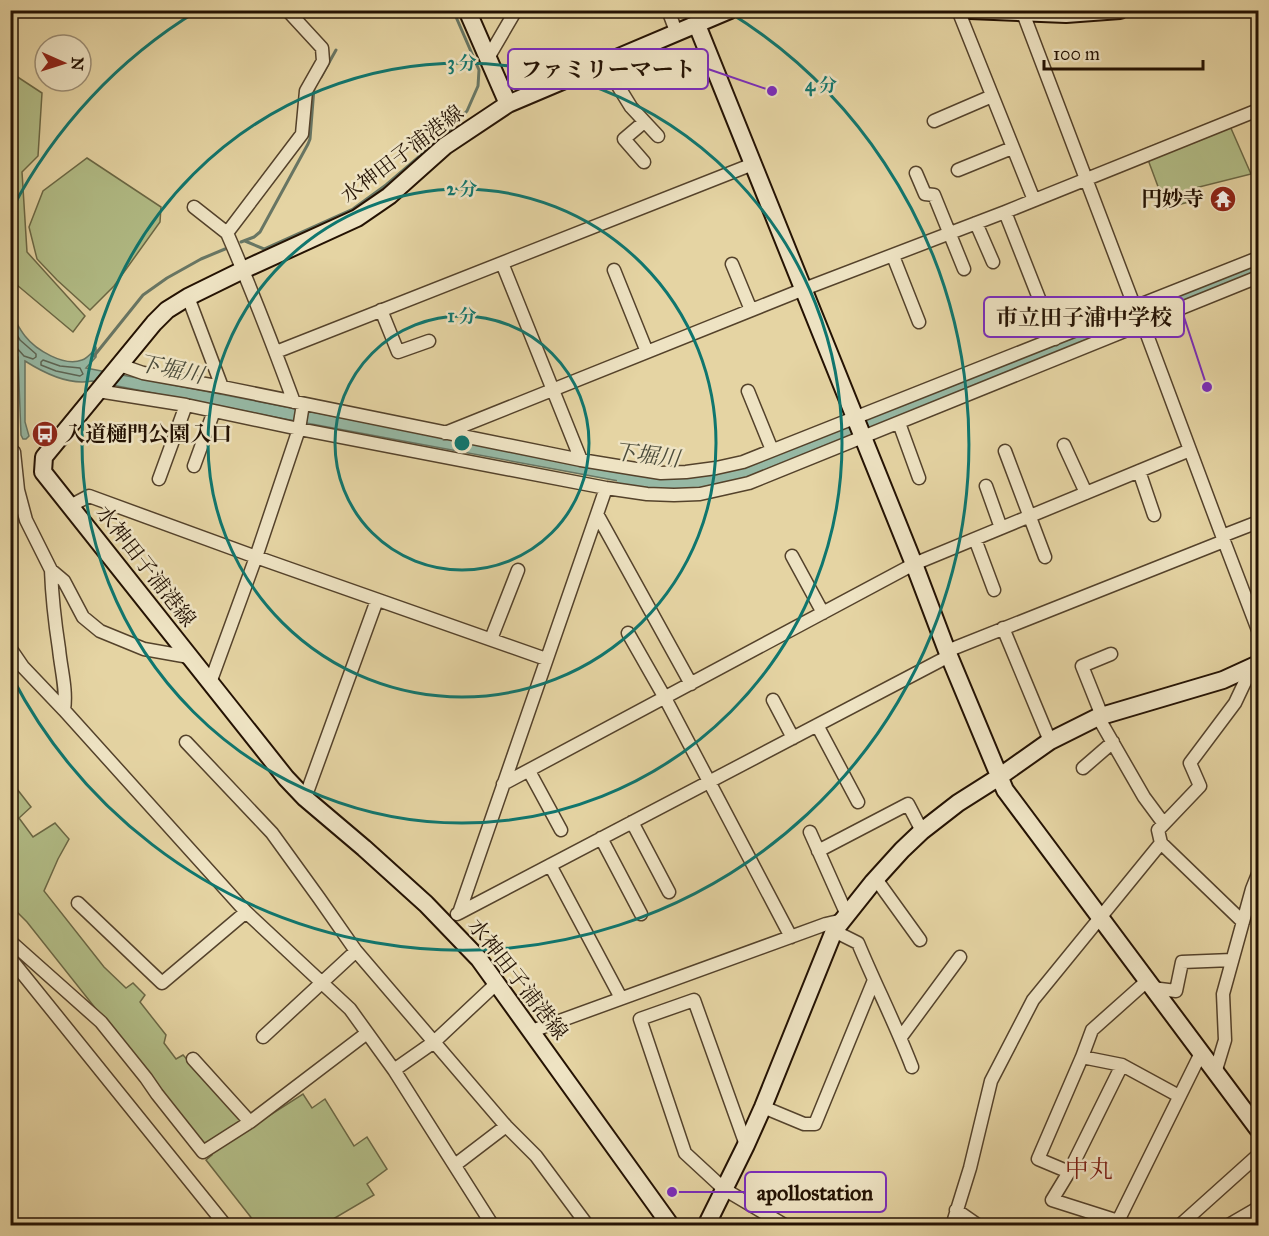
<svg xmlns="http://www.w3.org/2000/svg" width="1269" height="1236" viewBox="0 0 1269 1236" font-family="'IM FELL Great Primer','Noto Serif JP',serif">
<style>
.green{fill:#b2bd87;stroke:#6b6845;stroke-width:1.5}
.water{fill:#96b8a4;stroke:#687664;stroke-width:1.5}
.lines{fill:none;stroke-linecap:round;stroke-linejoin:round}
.shore{stroke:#5d6554;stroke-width:1.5}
.stream{stroke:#687664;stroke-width:3}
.river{stroke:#96b8a4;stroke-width:20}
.street-casing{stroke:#54422b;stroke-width:15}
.secondary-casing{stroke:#241203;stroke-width:20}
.street{stroke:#eee3c3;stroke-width:12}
.secondary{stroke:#eee3c3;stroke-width:16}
.ring{fill:none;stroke:#0f766e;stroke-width:3}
.labels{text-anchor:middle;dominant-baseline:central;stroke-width:5;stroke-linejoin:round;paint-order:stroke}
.street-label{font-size:21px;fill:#241203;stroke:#eee3c3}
.poi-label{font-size:21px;font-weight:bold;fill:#241203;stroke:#eee3c3;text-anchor:end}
.water-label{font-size:22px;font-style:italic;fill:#4c4c3b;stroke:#eee3c3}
.quarter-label{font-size:24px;fill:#7a1f14;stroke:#eee3c3}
.centre{fill:#0f766e;stroke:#eee3c3;stroke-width:3}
.ring-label{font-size:18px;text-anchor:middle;font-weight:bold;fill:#0f766e;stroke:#eee3c3;stroke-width:5;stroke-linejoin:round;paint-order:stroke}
.leader{fill:none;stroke:#7b2cbf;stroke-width:2}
.callout-dot{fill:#7b2cbf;stroke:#eee3c3;stroke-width:2}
.callout{fill:#eee3c3;stroke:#7b2cbf;stroke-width:2}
.callout-label{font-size:22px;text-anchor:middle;font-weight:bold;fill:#241203}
</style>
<rect width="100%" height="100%" fill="#e5d4a3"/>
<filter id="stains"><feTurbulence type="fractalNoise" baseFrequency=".00333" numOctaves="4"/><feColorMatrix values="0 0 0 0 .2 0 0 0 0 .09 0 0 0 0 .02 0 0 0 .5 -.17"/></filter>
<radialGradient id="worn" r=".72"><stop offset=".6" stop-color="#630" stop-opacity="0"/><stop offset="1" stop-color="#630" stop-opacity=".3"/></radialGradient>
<path class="green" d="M10 72 42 93 38 156 22 172 27 252 85 316 73 332 11 280Z
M1230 126 1251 174 1187 190 1189 202 1166 208 1147 157Z
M87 158 161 207 160 222 114 286 90 310 57 280 37 259 29 227 43 191Z
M10 780 31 807 19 818 33 837 55 823 69 839 58 859 44 891 104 967 126 988 133 983 145 995 140 1002 166 1035 164 1043 176 1059 183 1055 250 1128 303 1094 312 1108 325 1099 354 1146 367 1137 387 1169 367 1184 374 1195 323 1225H257L206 1160 212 1155 204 1145 27 922 11 906Z"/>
<path class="water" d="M10 312C15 319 19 329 25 336 36 350 64 367 82 360 88 358 92 352 96 348V357L86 368 651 478V487L290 420 92 381C69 386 44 373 25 361V422L29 436 26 439H23L21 435 18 357 11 350Z"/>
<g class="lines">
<path class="shore" d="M10 324 20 340 36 354V357L33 359 24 356 16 347 10 346
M43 360 60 366 80 368 83 374 80 376 56 371 41 365V362Z"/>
<path class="stream" d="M321 77 336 50
M245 241 264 249 353 209 386 185 442 137 467 111 478 86 479 70 453 10
M241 242 254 237 260 232 308 144 310 139 314 88
M94 356 143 295 167 278 201 259 225 249"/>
<path class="river" d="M627 481 676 487 709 483 739 475 1258 269"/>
<defs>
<path id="street" d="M287 10 322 48 323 61 306 91 302 134 227 233C251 288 273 345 294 402
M668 10 677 34
M958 10 1034 200
M1023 13 1135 308 1143 324 1224 541 1258 630
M488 58 516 10
M604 63 631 107 658 136
M934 121 992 96
M644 162 624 139 644 122
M958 170 1012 148
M916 173 925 194 934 195 964 269
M194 207 227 233
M1005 212 1055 339
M976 223 993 262
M893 256 919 322
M502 263 581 460
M732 264 751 310
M614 270 647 352
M188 297 222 387
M381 310 398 352 429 341
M276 352 753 164
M120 365 143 373 222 387 581 460 636 469 661 473 686 472 716 468 743 462 1258 258
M98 391 186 405 299 429 606 488 647 494 674 495 700 494 749 483 1258 277
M748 391 772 450
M899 423 919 478
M445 433 804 289 1005 212 1258 110
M1064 445 1086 493
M1005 451 1045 557
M10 453 14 452 18 490 26 520 51 570 64 581 83 617 100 631 144 649 189 657
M194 466 214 411
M1139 471 1154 515
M159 479 186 405
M986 486 1001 528
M70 506 89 496 256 557 546 659
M597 514 691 684
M1222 536 1258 522
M975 539 994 590
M792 556 823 613
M51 570C52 597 55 623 59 649 61 670 67 689 64 710
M1003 628 1050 741
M628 633 665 698 791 937
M491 639 518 570
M10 648 23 667 64 710 246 912 350 1009 394 1070 493 1226
M947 651 1224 541
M210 683 256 557 299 429 303 404
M773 700 793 738
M1102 716 1082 666 1111 654
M1098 717 1144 797 1164 824
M817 725 858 802
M186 742 272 833 319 898 356 951 506 1126 536 1156 588 1226
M1083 768 1113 742
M529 771 561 830
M503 784 914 564 1190 450
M305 798 377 600
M632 822 669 892
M810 832 847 915
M601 838 641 914
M818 851 908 804 922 831
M550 865 621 998
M876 879 920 940
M78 903 162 983 246 912
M459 913 949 656
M457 914 459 913 606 488
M1243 922 1161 843 1158 830 1200 786 1190 763 1235 703 1252 667
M834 931 858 943C875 984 896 1025 912 1067
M10 941 101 1022 146 1078 157 1094 203 1152 250 1122 367 1033
M10 958 226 1226
M1152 988 1176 991 1182 962 1232 960
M532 1031 826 924 843 920
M263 1037 356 951
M901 1037 960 957
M1082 1057 1092 1030 1147 981
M193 1059 250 1122
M394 1070 434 1042 497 983
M1215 1073 1225 1040 1223 994 1252 889 1258 874
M763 1107 804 1124H815L874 980
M746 1145 694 1000 640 1019 685 1153 724 1189 786 1226
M455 1165 506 1126
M1069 1172 1122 1065
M956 1210 979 1226
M1118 1221 1201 1053
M952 1226 970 1168 991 1081 1033 1000 1161 843
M1128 1226 1118 1221 1052 1200 1069 1172 1038 1159 1082 1057 1122 1065 1179 1096
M1179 1226 1258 1155
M1227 1226 1258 1208"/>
<path id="secondary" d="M467 10 508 104 445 146 389 196 357 218 243 270 188 297 167 310 154 323 44 457 43 472 286 778 305 798 364 848 426 904 479 959 671 1226
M970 10 1066 14 1120 10
M697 25 914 564 947 651 1005 790 1258 1129
M508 104 730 10
M706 1226 746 1145 763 1107 834 931 873 882 902 850 922 831 958 803 999 777 1050 741 1098 717 1223 680 1258 664"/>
</defs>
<use href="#street" class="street-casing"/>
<use href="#secondary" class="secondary-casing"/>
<use href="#street" class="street"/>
<use href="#secondary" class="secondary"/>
</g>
<g class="ring">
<circle cx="462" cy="443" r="127"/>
<circle cx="462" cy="443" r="254"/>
<circle cx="462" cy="443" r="380"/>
<path d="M12 209A507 507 0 0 1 197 11M727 11A507 507 0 1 1 12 677"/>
</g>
<defs>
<symbol id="temple-disc" viewBox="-11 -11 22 22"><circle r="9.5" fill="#8f2418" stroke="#eee3c3"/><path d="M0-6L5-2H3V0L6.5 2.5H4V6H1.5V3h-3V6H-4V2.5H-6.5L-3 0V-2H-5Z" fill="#fff"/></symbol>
<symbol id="bus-disc" viewBox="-11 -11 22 22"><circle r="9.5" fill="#8f2418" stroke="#eee3c3"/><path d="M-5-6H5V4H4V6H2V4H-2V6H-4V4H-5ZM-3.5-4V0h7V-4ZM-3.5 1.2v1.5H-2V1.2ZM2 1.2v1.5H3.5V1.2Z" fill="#fff"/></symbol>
</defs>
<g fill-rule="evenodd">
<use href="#temple-disc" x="1208" y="184" width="30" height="30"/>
<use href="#bus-disc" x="30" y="419" width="30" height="30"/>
</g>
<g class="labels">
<g class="street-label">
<text transform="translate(402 154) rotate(-37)">水神田子浦港線</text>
<text transform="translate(146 566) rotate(52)">水神田子浦港線</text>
<text transform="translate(518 979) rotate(52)">水神田子浦港線</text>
</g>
<g class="poi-label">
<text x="1204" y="199">円妙寺</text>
<text x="64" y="434" text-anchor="start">入道樋門公園入口</text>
</g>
<g class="water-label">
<text transform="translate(171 369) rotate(12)">下堀川</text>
<text transform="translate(647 455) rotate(7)">下堀川</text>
</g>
<g class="quarter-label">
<text x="1089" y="1169">中丸</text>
</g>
</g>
<circle cx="462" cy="443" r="9" class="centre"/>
<g class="ring-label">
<text x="462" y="69">3 分</text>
<text x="821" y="91">4 分</text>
<text x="462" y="195">2 分</text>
<text x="462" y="322">1 分</text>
</g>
<path class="leader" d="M772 91L708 69M1207 387L1184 317M672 1192L745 1192"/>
<g class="callout-dot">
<circle cx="772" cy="91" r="6"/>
<circle cx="1207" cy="387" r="6"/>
<circle cx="672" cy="1192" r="6"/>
</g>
<g class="callout">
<rect x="508" y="49" width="200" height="40" rx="6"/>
<rect x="984" y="297" width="200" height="40" rx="6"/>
<rect x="745" y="1172" width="141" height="40" rx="6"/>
</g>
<g class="callout-label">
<text x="608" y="77">ファミリーマート</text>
<text x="1084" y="325">市立田子浦中学校</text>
<text x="815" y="1200">apollostation</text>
</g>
<rect width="1269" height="1236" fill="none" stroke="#e5d4a3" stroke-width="36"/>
<rect x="12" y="12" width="1245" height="1212" fill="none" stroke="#241203" stroke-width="3"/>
<rect x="18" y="18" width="1233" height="1200" fill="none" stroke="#241203" stroke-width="1.5"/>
<g transform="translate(63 63) rotate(93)"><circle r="28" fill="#eee3c3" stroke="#9d8f76" stroke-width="1.5"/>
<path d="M0-4.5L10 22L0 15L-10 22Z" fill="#8f2418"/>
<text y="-9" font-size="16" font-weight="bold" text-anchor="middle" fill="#241203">N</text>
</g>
<path d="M1044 60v9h159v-9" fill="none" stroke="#241203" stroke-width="3"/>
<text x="1053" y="60" font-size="18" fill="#241203" stroke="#eee3c3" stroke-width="4.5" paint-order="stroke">100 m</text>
<rect width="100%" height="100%" filter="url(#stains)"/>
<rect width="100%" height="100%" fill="url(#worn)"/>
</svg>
